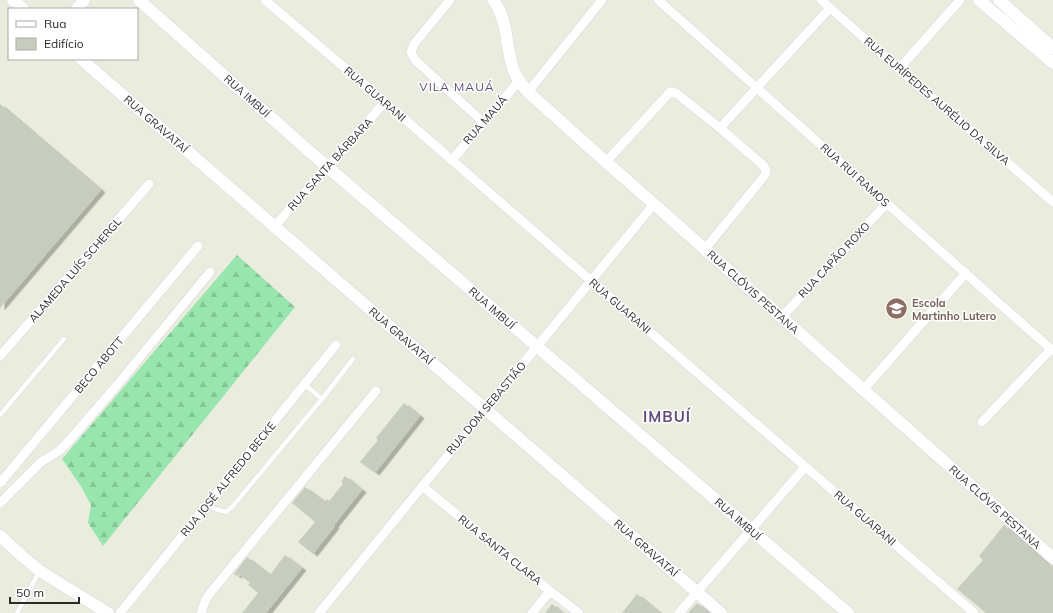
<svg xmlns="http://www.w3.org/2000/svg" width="1053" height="613" viewBox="0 0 1053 613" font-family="Mulish,sans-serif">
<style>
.forest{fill:url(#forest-firs)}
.building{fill:#c8ccbf;filter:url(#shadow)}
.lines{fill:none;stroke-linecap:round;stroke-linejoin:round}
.lane-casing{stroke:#dad2e4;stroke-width:5.5}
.street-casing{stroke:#dad2e4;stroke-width:10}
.secondary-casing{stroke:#dad2e4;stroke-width:13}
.lane{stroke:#fff;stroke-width:4.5}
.street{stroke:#fff;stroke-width:9}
.secondary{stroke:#fff;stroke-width:12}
.labels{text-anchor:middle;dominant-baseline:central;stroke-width:3;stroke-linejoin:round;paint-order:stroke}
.street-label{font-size:11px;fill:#2b2b2b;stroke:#fff}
.education-label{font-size:11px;font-weight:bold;fill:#785e54;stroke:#fff;text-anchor:start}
.neighbourhood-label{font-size:12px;letter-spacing:1px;fill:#614a7d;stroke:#fff}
.district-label{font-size:15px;font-weight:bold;letter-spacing:1px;fill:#614a7d;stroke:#fff}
</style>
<defs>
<pattern id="forest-firs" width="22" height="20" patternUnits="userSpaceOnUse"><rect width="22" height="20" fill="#98e5ae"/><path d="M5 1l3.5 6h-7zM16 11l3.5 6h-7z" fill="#83c596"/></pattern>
<filter id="shadow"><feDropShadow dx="4.5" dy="2.5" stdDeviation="0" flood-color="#0004"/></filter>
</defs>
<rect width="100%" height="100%" fill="#eaeddd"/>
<path class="forest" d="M237 255 295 307 103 546 88 523 91 505 82 488 62 459Z"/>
<path class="building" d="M0 104 101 190 0 308Z
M404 403 420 416 375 473 360 462 378 440 376 438Z
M345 476 362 490 334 525 335 526 313 554 298 542 315 522 292 503 305 487 325 502 327 499 329 501 343 484 341 482Z
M1004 525 1048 564 1053 566V613H986L957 589 983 560 979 556Z
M285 555 302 568 266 613H242L258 593 248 585 250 583 239 574 237 576 234 574 247 557 270 575Z
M637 594 660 613H622Z
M697 603 710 613H688Z
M552 604 563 613H545Z"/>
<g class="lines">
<defs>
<path id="lane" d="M322 399 353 359
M0 415 64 339
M208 504 215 509 226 512 233 506 322 399 304 384
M17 613 39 572"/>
<path id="street" d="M265 0 385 102 974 613
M450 0 414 44 411 52 415 60 483 122
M658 0 1053 351
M821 0 899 69 1053 202
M899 69 960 0
M528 92 602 0
M720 128 830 8
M452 160 519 81
M606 162 670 92 676 93 720 128 763 165 766 170 765 175 705 249
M274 227 385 102
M782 317 887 203
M0 356 149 184
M863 390 966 273
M982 422 1051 349
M0 483 198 246
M422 486 550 591 579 613
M0 503 41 462 59 451 68 442 118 384 210 272
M120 613 336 345
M201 613 206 599 211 592 376 391
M319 613C430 476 543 340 654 204
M532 613 550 591
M679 613 805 467"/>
<path id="secondary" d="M13 0 23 9
M139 0 310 152 848 613
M493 0C509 20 505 48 514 71 517 79 522 85 528 92L606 162 654 204 1053 558
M979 0 1053 63
M999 0 1053 48
M77 9 84 0
M81 59 721 613
M0 536 22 556 40 571 108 613"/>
</defs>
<use href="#lane" class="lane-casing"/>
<use href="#street" class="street-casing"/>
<use href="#secondary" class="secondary-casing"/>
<use href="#lane" class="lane"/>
<use href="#street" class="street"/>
<use href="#secondary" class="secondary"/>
</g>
<defs>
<symbol id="school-disc" viewBox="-11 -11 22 22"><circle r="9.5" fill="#8d6e63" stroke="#fff"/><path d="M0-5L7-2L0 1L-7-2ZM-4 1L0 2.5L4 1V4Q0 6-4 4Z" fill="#fff"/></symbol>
</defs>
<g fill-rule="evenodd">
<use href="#school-disc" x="884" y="296" width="25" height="25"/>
</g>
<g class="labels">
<g class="street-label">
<text transform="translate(375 94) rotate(41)">RUA GUARANI</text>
<text transform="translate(247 96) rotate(42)">RUA IMBUÍ</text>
<text transform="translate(937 101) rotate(41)">RUA EURÍPEDES AURÉLIO DA SILVA</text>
<text transform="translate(485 120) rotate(-49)">RUA MAUÁ</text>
<text transform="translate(156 124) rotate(41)">RUA GRAVATAÍ</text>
<text transform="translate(330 164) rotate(-48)">RUA SANTA BÁRBARA</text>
<text transform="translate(855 175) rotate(42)">RUA RUI RAMOS</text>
<text transform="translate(834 260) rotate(-47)">RUA CAPÃO ROXO</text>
<text transform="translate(75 270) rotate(-49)">ALAMEDA LUÍS SCHERGL</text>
<text transform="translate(753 292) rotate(42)">RUA CLÓVIS PESTANA</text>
<text transform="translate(620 306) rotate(41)">RUA GUARANI</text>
<text transform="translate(492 308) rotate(41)">RUA IMBUÍ</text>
<text transform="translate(401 336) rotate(41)">RUA GRAVATAÍ</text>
<text transform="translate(99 365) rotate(-50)">BECO ABOTT</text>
<text transform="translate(486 408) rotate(-50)">RUA DOM SEBASTIÃO</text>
<text transform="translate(228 479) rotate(-51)">RUA JOSÉ ALFREDO BECKE</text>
<text transform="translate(995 507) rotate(42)">RUA CLÓVIS PESTANA</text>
<text transform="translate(865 518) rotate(41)">RUA GUARANI</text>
<text transform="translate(738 519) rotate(41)">RUA IMBUÍ</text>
<text transform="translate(646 548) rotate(41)">RUA GRAVATAÍ</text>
<text transform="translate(500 550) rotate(39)">RUA SANTA CLARA</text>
</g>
<g class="education-label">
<text x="912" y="303">Escola<tspan x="912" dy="13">Martinho Lutero</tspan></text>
</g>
<g class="neighbourhood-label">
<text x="457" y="86">VILA MAUÁ</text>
</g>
<g class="district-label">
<text x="667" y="416">IMBUÍ</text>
</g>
</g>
<rect x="8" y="8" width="130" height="52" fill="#ffffff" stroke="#aaaaaa"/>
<rect x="16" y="21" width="20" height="6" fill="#ffffff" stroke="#aaaaaa"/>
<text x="44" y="28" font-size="12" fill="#2b2b2b">Rua</text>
<rect x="16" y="38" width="20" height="12" fill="#c8ccbf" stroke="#aaaaaa"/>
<text x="44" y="48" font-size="12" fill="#2b2b2b">Edifício</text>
<path d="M10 597v6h69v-6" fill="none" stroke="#2b2b2b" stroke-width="2"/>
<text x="16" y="597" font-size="12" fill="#2b2b2b" stroke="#ffffff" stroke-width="3" paint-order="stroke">50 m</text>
</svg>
